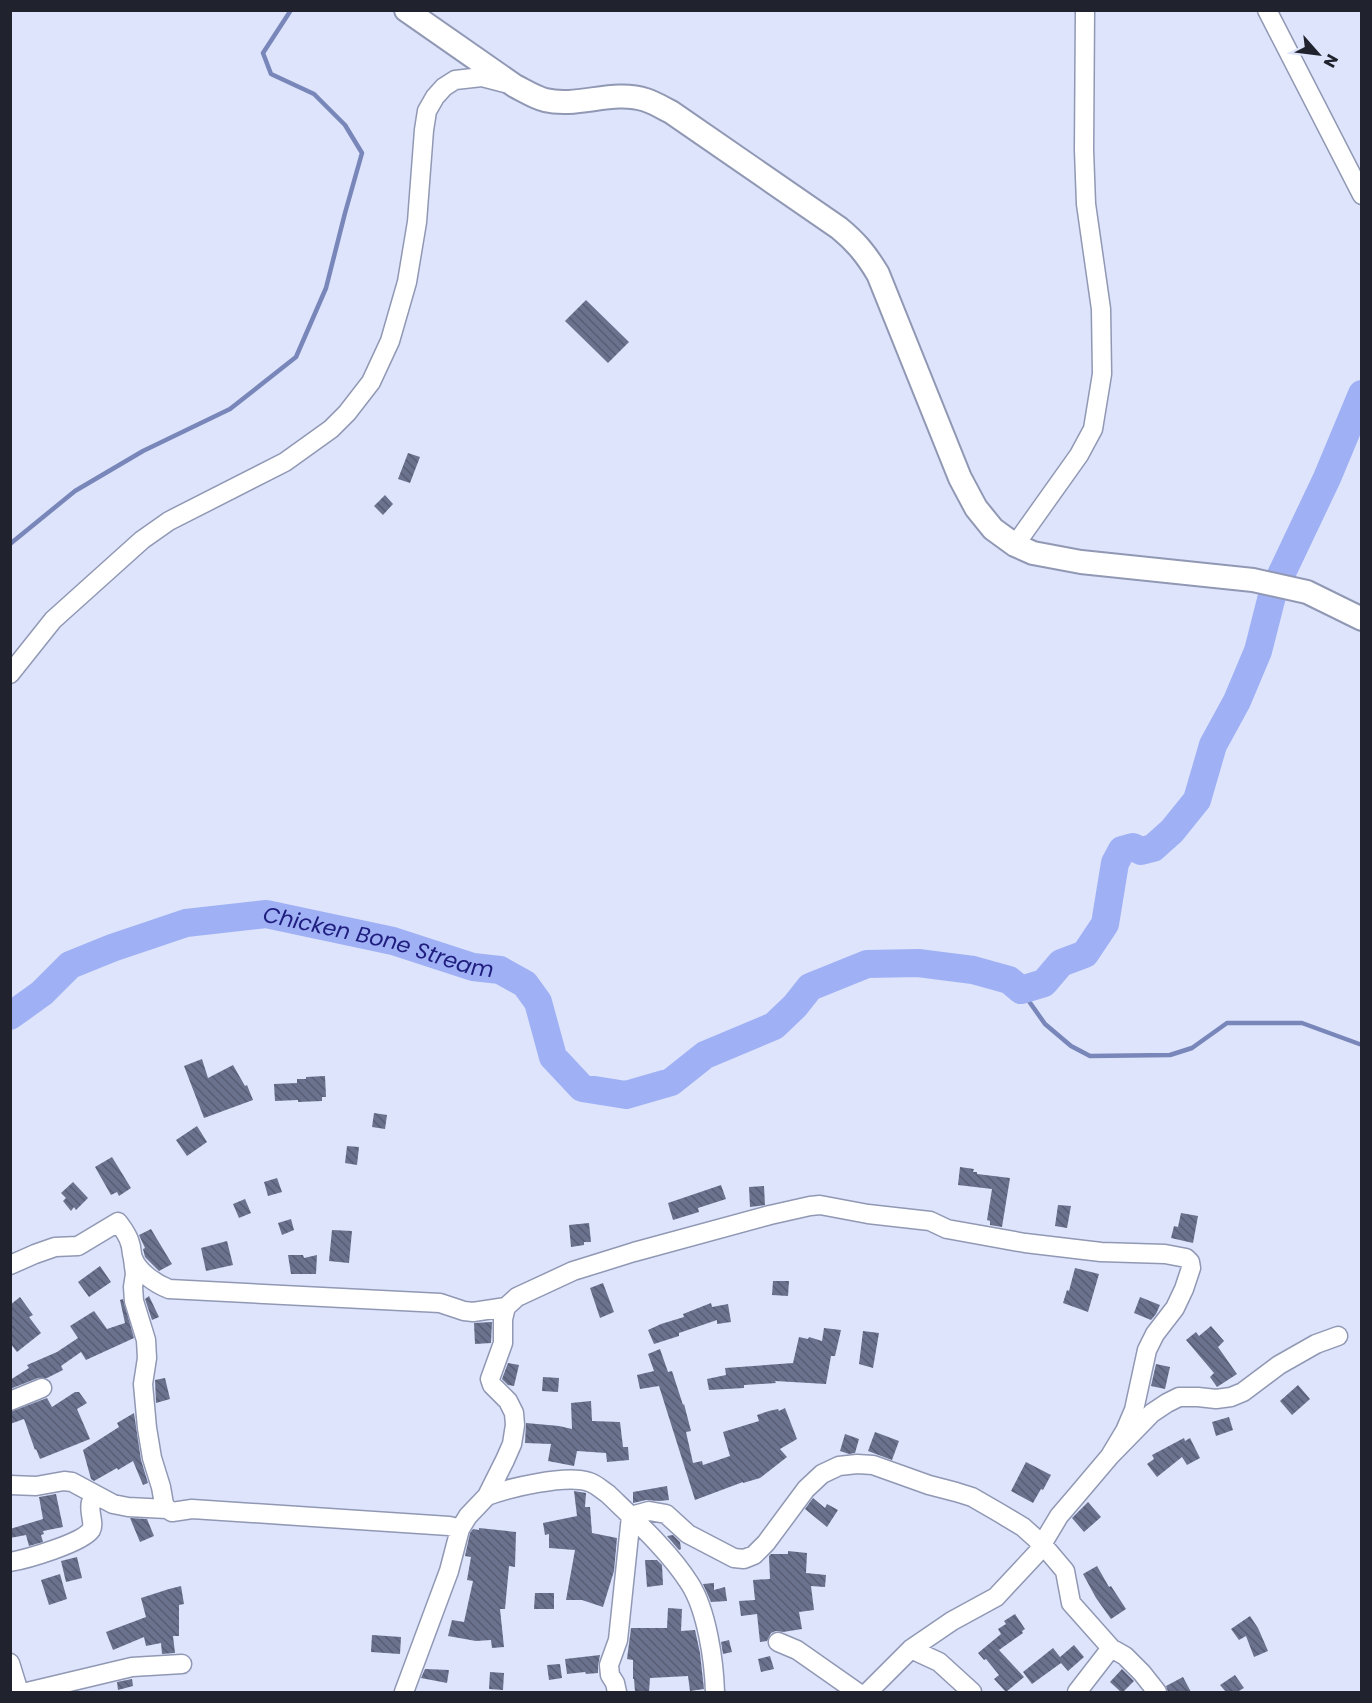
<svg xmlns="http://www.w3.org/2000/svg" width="1372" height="1703" viewBox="0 0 1372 1703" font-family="Poppins,sans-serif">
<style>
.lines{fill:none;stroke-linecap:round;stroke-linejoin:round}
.stream{stroke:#7986b9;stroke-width:4.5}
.river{stroke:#9fb0f5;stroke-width:28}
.building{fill:url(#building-back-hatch)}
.minor-casing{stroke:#9098b4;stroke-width:21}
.tertiary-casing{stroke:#9098b4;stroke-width:26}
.minor{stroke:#fff;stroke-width:18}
.tertiary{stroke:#fff;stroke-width:22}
.labels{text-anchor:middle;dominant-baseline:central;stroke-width:6;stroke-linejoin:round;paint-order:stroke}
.water-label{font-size:22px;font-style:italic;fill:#1f1d7e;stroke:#dde4fc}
</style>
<defs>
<pattern id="building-back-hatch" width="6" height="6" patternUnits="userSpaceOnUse" patternTransform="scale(1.5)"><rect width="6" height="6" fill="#6b728d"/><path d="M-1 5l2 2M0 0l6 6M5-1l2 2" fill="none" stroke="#585d74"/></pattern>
</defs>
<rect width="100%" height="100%" fill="#dde4fc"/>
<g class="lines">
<path class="stream" d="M10 544 75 491 143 451 230 409 296 357 326 288 345 213 362 153 345 125 314 94 271 74 263 53 291 10
M1021 990 1045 1024 1071 1046 1090 1056 1170 1055 1192 1048 1227 1023H1302L1362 1045"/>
<g class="river">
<path d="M1280 577 1327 478 1362 394"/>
<path id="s1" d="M10 1016 42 993 70 965 112 948 186 923 266 914 393 941 473 967 500 970 525 984 538 1002 553 1057 582 1088 626 1095 671 1082 705 1055 774 1026 795 1006 810 987 867 964 918 963 973 970 1009 980 1021 990 1044 983 1061 963 1085 954 1105 924 1115 863 1122 850 1133 847 1141 851 1153 848 1172 831 1197 800 1213 745 1237 701 1258 651 1273 592"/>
</g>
</g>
<path class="building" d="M586 300 629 342 608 363 565 321Z
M408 453 420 457 410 483 398 479Z
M385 495 393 504 383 515 374 506Z
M202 1059 208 1078 233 1065 245 1086 247 1085 253 1100 204 1118 184 1066Z
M325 1076 326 1097H322V1101L298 1102V1100L275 1101 274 1084 297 1083V1079H306V1077Z
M374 1113 387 1115 385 1129 372 1127Z
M197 1126 207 1142 187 1156 176 1140Z
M347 1146 359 1147 357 1165 345 1163Z
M112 1157 131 1188 119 1196 117 1192 111 1195 95 1167Z
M960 1167 974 1169 973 1172H977V1174L1010 1178 1002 1227 990 1225V1221L987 1220 992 1189 958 1185Z
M277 1178 282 1192 268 1196 264 1182Z
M73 1182 88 1198 76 1210 74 1207 71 1211 63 1201 66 1198 61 1193Z
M721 1185 726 1199 698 1208 699 1212 673 1220 668 1203Z
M764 1186 765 1205 750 1207 749 1187Z
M245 1199 251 1213 239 1218 233 1204Z
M1058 1205 1071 1206 1067 1228 1055 1226Z
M1181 1213 1198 1216 1193 1243 1171 1238 1174 1226 1178 1227Z
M291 1219 294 1230 282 1235 278 1223Z
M589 1223 591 1242H584V1245L571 1247 569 1225Z
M151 1229 172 1264 159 1271 145 1257 143 1249 145 1248 139 1235Z
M332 1230 352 1231 349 1263 329 1261Z
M227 1241 233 1265 206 1271 201 1248Z
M288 1255H303L304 1258 317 1255 316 1274H291Z
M100 1266 111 1282 89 1297 78 1282Z
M1075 1268 1099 1274 1088 1312 1063 1303 1067 1290 1069 1291Z
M773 1281H789L788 1296 772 1295Z
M603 1283 614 1312 600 1318 590 1288Z
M149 1296 159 1317 152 1320 145 1299Z
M20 1297 33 1315 29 1317 41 1333 17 1352 10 1343V1305Z
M1140 1297 1160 1305 1156 1314 1151 1320 1134 1313Z
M123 1299 134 1338 86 1360 81 1352 61 1366 63 1370 47 1378H38L10 1389V1380L29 1368 27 1365 57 1352 78 1338 70 1326 94 1311 107 1329 125 1323 120 1300Z
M711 1303 712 1307 728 1304 731 1322 717 1324V1320L679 1333V1336L654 1344 648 1330 661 1324 684 1317 683 1314Z
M492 1322 491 1343 475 1344 474 1323Z
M1211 1326 1224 1341 1218 1347 1237 1374 1217 1387 1210 1377 1214 1373 1186 1340 1196 1332 1199 1336Z
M824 1328 841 1330 835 1356H831L826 1384 775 1381 776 1383 744 1385V1388L709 1390 707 1379 726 1375 725 1368 793 1363 799 1337 808 1339 809 1337 822 1341Z
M863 1331 879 1333 873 1368 859 1364Z
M660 1349 668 1372 672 1371 683 1405 684 1404 691 1431 686 1432 693 1463 702 1461 703 1465 730 1456 723 1432 759 1421 757 1415 769 1411 778 1409 779 1411 785 1408 797 1439 780 1449 787 1457 760 1478 743 1483V1482L695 1500 659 1386 640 1389 637 1375 654 1371 648 1354Z
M508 1363 519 1365 514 1386 508 1385 502 1379Z
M1156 1364 1170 1367 1165 1389 1151 1386Z
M543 1377 559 1378 558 1392 542 1391Z
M165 1378 170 1399 156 1403 155 1380Z
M1298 1385 1310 1399 1292 1415 1280 1401Z
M75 1392H79L87 1403 77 1409 90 1439 40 1459 36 1449 35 1450 24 1419 10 1424V1412L47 1398 52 1407Z
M591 1401 592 1421 620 1422 623 1447H628L629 1460 607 1462 606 1453 577 1451 574 1466 548 1461 551 1444 525 1443 526 1423 559 1426 572 1429 571 1403Z
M134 1413 141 1460 148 1483 143 1485 133 1461 118 1470 117 1468 94 1481 91 1479 83 1450 119 1427 117 1423Z
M1229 1417 1233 1430 1216 1436 1212 1422Z
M875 1432 899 1441 892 1460 868 1451Z
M845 1434 859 1439 855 1453 849 1454 840 1451Z
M1184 1438 1185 1441 1190 1438 1200 1458 1187 1465 1182 1457 1157 1477 1147 1464 1154 1459 1152 1455Z
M1026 1462 1051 1475 1043 1490 1041 1489 1033 1503 1011 1491Z
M667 1486 669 1500 659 1501 646 1500 633 1503V1492Z
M574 1491 586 1493 585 1507H590L592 1533 617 1538 614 1571 603 1607 582 1600H566L575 1550 549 1548V1534L545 1535 543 1523 577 1516Z
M56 1494 63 1527 43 1531 44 1534 41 1535 43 1542 29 1546 26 1535 10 1538V1529L43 1519 39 1497Z
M813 1498 825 1508 827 1504 838 1510 827 1527 805 1509Z
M1088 1502 1101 1517 1084 1532 1072 1518Z
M130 1518 147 1519 154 1536 140 1542Z
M479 1528 516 1532 515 1567 509 1566 505 1609H500L504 1647 492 1648 491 1640 476 1641 448 1636 452 1620 464 1622 473 1581 467 1580 471 1557 465 1556 470 1533 473 1529 479 1530Z
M673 1535 680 1542 681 1549 679 1550 667 1536Z
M788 1551 807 1553 806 1573 826 1575 825 1587 811 1586 814 1610 799 1612 802 1629 783 1632 776 1631 771 1633 767 1641 760 1642 757 1614 741 1616 739 1601 755 1600 753 1580 770 1579 769 1556 771 1554H788Z
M77 1557 82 1578 66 1582 61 1561Z
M645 1560H657L662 1565 663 1585 647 1587Z
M1097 1566 1109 1587 1111 1586 1126 1609 1111 1619 1096 1598 1083 1574Z
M60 1574 67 1599 49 1605 41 1580Z
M714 1583V1590L725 1587 727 1601 711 1602 703 1584Z
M181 1586 184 1604 179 1605V1636H173L175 1653 162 1654 161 1643 146 1646 144 1637 113 1650 106 1632 146 1617 141 1598 169 1589Z
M535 1593H554V1609H534Z
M668 1608 682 1609 681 1631 695 1630 700 1653 704 1689 690 1691 688 1676 650 1678 649 1692H635L634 1679H633V1660L627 1659 631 1628H667Z
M1015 1614 1025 1629 1022 1631 1023 1633 999 1650 1024 1677 1006 1692 994 1679 999 1675 986 1659 984 1660 978 1653 1001 1634 998 1629 1006 1624 1004 1621Z
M1250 1616 1258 1628 1268 1651 1254 1657 1246 1636 1239 1640 1231 1629Z
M372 1635 401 1637 400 1654 371 1652Z
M729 1640 732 1652 723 1654 721 1642Z
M1074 1645 1084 1657 1068 1671 1061 1663 1032 1684 1023 1672 1053 1648 1060 1657Z
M600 1655 598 1666V1673L586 1674 585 1672 567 1674 565 1659Z
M770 1656 774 1669 761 1672 758 1659Z
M560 1664 562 1678 549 1680 547 1665Z
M425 1669 449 1670 447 1683 421 1678Z
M1122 1669 1134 1681 1123 1692H1121L1110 1682Z
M490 1672 504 1673 503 1690 489 1689Z
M1235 1675 1244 1688 1237 1692H1226L1220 1685Z
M1183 1677 1191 1692H1168L1166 1686Z
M132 1679 133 1686 118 1690 117 1682Z"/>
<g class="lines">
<defs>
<path id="minor" d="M1267 10 1362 195
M1015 545 1079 455 1093 429 1102 374 1101 309 1086 204 1084 150 1085 10
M10 674 53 620 142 540 169 521 285 462 331 429 347 413 371 382 390 341 407 282 417 222 424 130 427 111 435 97 444 87 455 80 482 77 505 83
M133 1259 135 1274 133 1287 134 1301 146 1340 147 1358 143 1384 147 1428 152 1458 161 1487 164 1504 167 1509
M10 1265 35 1254 55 1247 78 1246 118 1222C123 1229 128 1235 130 1243 132 1248 131 1253 133 1258 138 1272 156 1284 169 1289L440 1303 464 1311 473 1312 506 1307
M10 1401 42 1388
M10 1485 36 1486 64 1481 72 1482 113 1504 128 1507 167 1509 172 1512 192 1509 449 1526 460 1529
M487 1496C509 1488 566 1474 589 1482 596 1484 602 1490 608 1494 636 1521 670 1552 690 1584 707 1611 714 1661 715 1692
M631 1516 649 1511 666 1514 688 1534 734 1558 744 1559 754 1555 766 1543 806 1489 822 1474 839 1466 857 1464 873 1465 929 1485 956 1492 972 1497 998 1512 1023 1527 1043 1545 1065 1571 1071 1603 1111 1648 1125 1656 1142 1673 1157 1692
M10 1562C27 1559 82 1543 91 1530 95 1523 88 1511 91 1502L99 1498
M778 1642 797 1650 857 1692
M911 1649 939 1662 972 1692
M10 1663 19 1692
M27 1692 132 1667 182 1664
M404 1692 449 1571 460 1529 468 1516 487 1496 505 1460 512 1444 515 1425 514 1413 508 1401 492 1385 490 1379 503 1343V1319L506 1307 517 1297 573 1271 634 1252 770 1215 810 1206 820 1205 868 1214 930 1221 947 1229 1025 1243 1101 1252 1165 1254 1186 1258 1190 1262 1191 1268 1184 1289 1175 1308 1155 1334 1147 1350 1134 1410 1125 1431 1110 1456
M617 1692 615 1683 610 1675 609 1665 618 1640 631 1516
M868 1692 911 1649 952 1621 996 1597 1037 1553 1059 1516 1077 1495 1110 1456 1152 1413 1167 1403 1179 1397H1198L1216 1399 1231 1397 1243 1392 1279 1365 1316 1344 1338 1336
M1077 1692 1111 1648"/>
<path id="tertiary" d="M406 10 515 86C525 91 534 97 545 100 578 108 613 89 646 100 655 103 663 108 671 112L839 228C856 242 866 254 878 274L960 478 976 508 993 529 1015 545 1033 553 1081 562 1253 580 1307 592 1362 619"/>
</defs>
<use href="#minor" class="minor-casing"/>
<use href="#tertiary" class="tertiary-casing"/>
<use href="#minor" class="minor"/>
<use href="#tertiary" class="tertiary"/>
</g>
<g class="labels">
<g class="water-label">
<text stroke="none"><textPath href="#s1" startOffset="399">Chicken Bone Stream</textPath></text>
</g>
</g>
<rect width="1372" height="1703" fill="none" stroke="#20232e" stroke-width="24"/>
<g transform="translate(1318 54) rotate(118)" stroke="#dde4fc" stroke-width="4.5" paint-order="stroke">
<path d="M0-4.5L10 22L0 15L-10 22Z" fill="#20232e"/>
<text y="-9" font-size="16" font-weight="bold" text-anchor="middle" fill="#20232e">N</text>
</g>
</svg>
